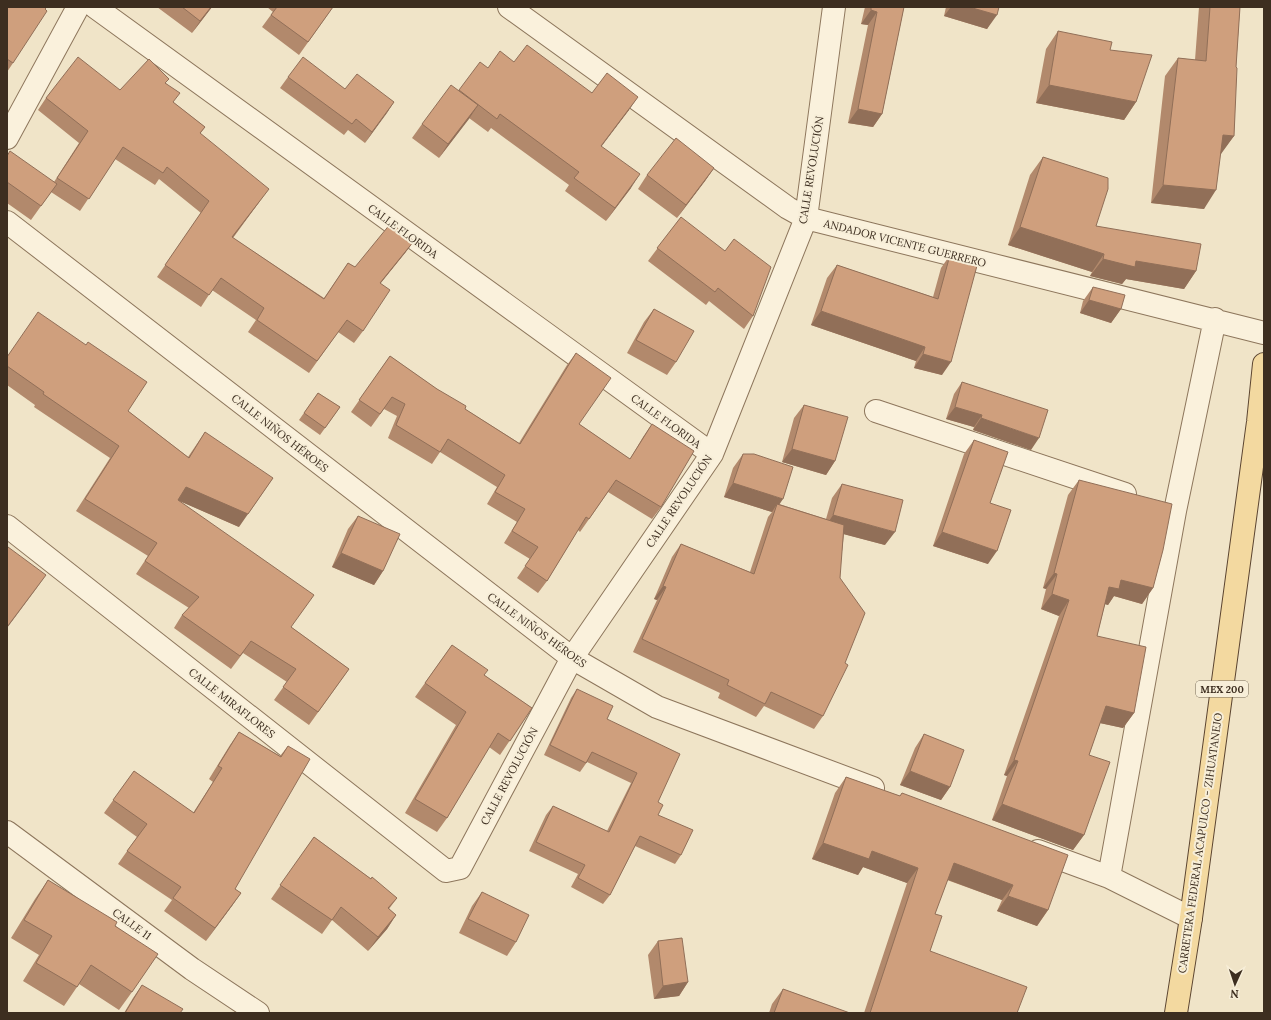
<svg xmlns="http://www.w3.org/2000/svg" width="1271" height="1020" viewBox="0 0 1271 1020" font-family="Lora,serif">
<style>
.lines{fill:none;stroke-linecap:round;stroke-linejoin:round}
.minor-casing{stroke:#8d765c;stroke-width:24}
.major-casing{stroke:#5b4430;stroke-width:24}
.minor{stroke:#faf1dc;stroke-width:22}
.major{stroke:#f3d9a0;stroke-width:22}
.wall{fill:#b2896c}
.shaded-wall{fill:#916f58}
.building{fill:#cf9f7d;stroke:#916f58}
.labels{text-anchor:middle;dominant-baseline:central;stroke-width:4;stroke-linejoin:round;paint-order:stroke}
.shield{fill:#f7eed8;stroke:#756857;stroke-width:1}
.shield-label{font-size:10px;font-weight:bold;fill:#3d2e20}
.street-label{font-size:11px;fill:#3d2e20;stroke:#f7eed8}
</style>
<rect width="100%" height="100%" fill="#f0e4c8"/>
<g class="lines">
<defs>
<path id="minor" d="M95 7 712 454
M509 7 788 208 806 218 1264 333
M7 138 78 7
M7 222 572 658 657 707 873 788
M876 411 1125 494
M7 526 446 871 460 868 572 658 712 454 806 218 834 7
M7 832 192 969 258 1013
M1038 851 1109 877 1191 918
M1109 877 1175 511 1215 319"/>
<path id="major" d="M1176 1013 1191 918 1258 422 1264 364"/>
</defs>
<use href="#minor" class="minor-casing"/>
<use href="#major" class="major-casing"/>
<use href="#minor" class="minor"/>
<use href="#major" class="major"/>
</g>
<path class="wall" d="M7 7 13 63 7 72Z
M157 7H212L192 33Z
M267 7H333L299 55 262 27 273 12Z
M865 7H904L882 114 873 127 848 123 868 25 861 24Z
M946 7H999L987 29 944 16Z
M1199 7H1240L1236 67 1234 136 1220 154 1204 209 1151 203 1165 76 1178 58 1195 60Z
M1058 31 1136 102 1124 120 1036 103 1046 49Z
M514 62 592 93 629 110 601 146 631 188 606 221 565 191 569 185 491 128 488 132 469 118 439 158 412 138 422 124 459 91 488 68Z
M288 77 345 89 394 102 365 143 348 130 344 135 280 88Z
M166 83 173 102 205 127 200 134 260 201 233 238 324 298 348 263 355 267 414 241 405 253 380 284 363 331 354 343 338 332 309 373 248 332 256 320 212 290 201 307 157 277 201 213 159 179 155 185 115 159 80 211 51 192 31 220 7 203V156L54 182 79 143 38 110 46 98 120 90Z
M1043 157 1096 226 1196 271 1184 289 1126 279 1122 284 1090 276 1092 272 1008 245 1030 175Z
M714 168 705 181 677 218 638 189 647 175Z
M681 217 753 316 744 329 709 301 706 305 648 261Z
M950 255 942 375 914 368 916 361 811 325 827 278 837 265 933 297 941 268Z
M1093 287 1121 309 1111 323 1080 313 1083 301Z
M654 309 676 362 667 375 627 353 644 322Z
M576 353 579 424 630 459 643 437 652 424 661 507 652 519 608 492 580 532 578 530 547 581 538 593 517 578 530 559 504 543 517 522 487 504 497 487 440 452 432 464 388 438 397 416 384 409 371 427 351 412 390 356 465 409 519 443 567 365Z
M7 357 128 411 188 457 205 432 239 527 180 501 291 627 349 669 309 725 274 700 287 682 243 653 231 669 174 628 182 615 189 608 136 574 148 556 76 511 110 458 34 407 35 405 7 385Z
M962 382 1031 450 973 430 974 427 946 419 954 394Z
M318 393 340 407 320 435 299 420Z
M804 405 835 461 826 475 782 462 794 418Z
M974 440 990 503 988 564 933 546 964 454Z
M743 454 779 504 826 519 832 498 842 484 885 545 844 534 823 716 814 729 764 706 756 717 718 698 720 693 633 652 657 600 654 599 672 557 681 544 750 572 768 517 772 512 724 497 733 468Z
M1079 480 1153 588 1142 604 1114 596 1108 605 1105 604 1097 636 1134 713 1123 728 1100 723 1089 755 1084 835 1073 850 992 820 1007 776 1004 775 1059 616 1041 609 1046 589 1043 588 1068 495Z
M358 516 383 571 374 585 332 567 348 529Z
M452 645 484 675 532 708 500 755 489 747 447 818 437 832 405 813 456 725 415 697Z
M577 689 607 719 658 802V815L681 855 675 864 635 846 610 895 603 904 571 887 578 874 529 851 546 815 553 806 607 831 631 783 587 762 580 772 544 755 571 698Z
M239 732 280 756 288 746 235 889 241 893 206 941 164 911 172 900 118 864 137 837 104 813 134 771 193 813 213 782 209 779 230 745Z
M924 734 950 787 941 800 900 785 915 748Z
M846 777 900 796 902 793 1048 910 1037 926 997 911 1002 900 947 880 935 914 930 951 1017 1013H864L907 883 863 867 858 875 812 859 835 793Z
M314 837 397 898 389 909 396 915 387 929 368 951 332 920 322 934 271 899Z
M48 880 115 926 132 992 119 1010 79 984 64 1006 23 981 39 955 11 938 35 899Z
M482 892 516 942 507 956 459 933 472 906Z
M658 941 688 982 679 996 654 999 648 955Z
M142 985 180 1013H124L133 998Z
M783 989 850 1013H769L772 1004Z"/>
<path class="shaded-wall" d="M211 7H212L192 33 200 21Z
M951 7H969L997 15 987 29 944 16Z
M871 10 877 12 868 25 861 24Z
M1049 85 1136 102 1124 120 1036 103Z
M638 97 629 110 592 159 601 146Z
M394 102 387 113 365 143 372 132Z
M478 105 469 119 439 158 448 144Z
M858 109 882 114 873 127 848 123Z
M1223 135 1234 136 1221 154 1210 153Z
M714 168 705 181 677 218 686 205Z
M640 174 631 188 606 221 615 208Z
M1163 185 1216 190 1204 209 1151 203Z
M269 189 224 249 232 237Z
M1020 227 1104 254 1092 272 1008 245Z
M414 241 405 253 371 295 380 283Z
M1103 259 1136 261 1196 271 1184 289 1126 279 1122 284 1090 276Z
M1089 300 1121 309 1111 323 1080 313Z
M821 311 925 347 916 361 811 325Z
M923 354 951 362 942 375 914 368Z
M955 407 982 415 974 427 946 419Z
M981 418 1039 438 1031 450 973 430Z
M792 449 835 461 826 475 782 462Z
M273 478 239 527 177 500 186 487Z
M733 483 783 499 775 511 777 504 772 512 724 497Z
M833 515 895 532 885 545 824 529Z
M942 532 997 551 988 564 933 546Z
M341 553 383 571 374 585 332 567Z
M1054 573 1057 574 1046 589 1043 588Z
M46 575 36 589 7 628V627Z
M1121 580 1153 588 1142 604 1114 596 1108 605 1098 602 1109 587Z
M663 586 666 587 657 600 654 599Z
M1052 594 1069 600 1059 616 1041 609Z
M1106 706 1134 713 1123 728 1095 722Z
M1014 760 1018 761 1007 776 1004 775Z
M910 771 950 787 941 800 900 785Z
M1002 804 1084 835 1073 850 992 820Z
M823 843 872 851 918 868 907 883 863 867 858 875 812 859Z
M954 863 1013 885 1002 900 943 878Z
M241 893 232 906 206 941 215 928Z
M1008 896 1048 910 1037 926 997 911Z
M396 915 387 929 368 951 378 937Z
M688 982 679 996 654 999 663 986Z"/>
<path class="building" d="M7 7H47L45 9 47 11 13 63 7 59Z
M182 7H211L200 21Z
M277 7H333L308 42 271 15Z
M871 7H904L882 114 858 109 877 12 871 10Z
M969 7H999L997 15Z
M1210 7H1240L1236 67 1237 68 1234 136 1223 135 1216 190 1163 185 1178 58 1206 61Z
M1058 31 1112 42 1110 50 1152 55 1136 102 1049 85Z
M527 45 592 93 607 73 638 97 601 146 640 174 615 208 574 178 579 172 500 114 497 119 459 90 480 62 488 68 500 51 514 62Z
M78 57 120 90 149 59 169 79 165 83 180 93 173 102 205 127 200 133 269 189 232 237 324 299 348 263 355 267 391 223 414 241 380 283 390 290 363 331 347 320 317 361 257 320 264 308 221 278 209 295 165 265 209 201 167 167 163 173 123 147 89 199 57 178 88 131 46 98Z
M303 57 345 89 357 74 394 102 372 132 356 119 352 124 288 77Z
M451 85 478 105 448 144 422 124Z
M676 138 714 168 686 205 647 175Z
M10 151 57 184 41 206 7 182V156Z
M1043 157 1108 178V189L1096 226 1201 244 1196 271 1136 261 1135 267 1103 259 1104 254 1020 227Z
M681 217 725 251 734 239 771 267 753 316 718 288 715 292 657 248Z
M950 255 978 262 951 362 923 354 925 347 821 311 837 265 938 299Z
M1093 287 1125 295 1121 309 1089 300Z
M654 309 694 331 676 362 636 340Z
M38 312 86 345 88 342 147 382 128 411 189 458 205 432 273 478 248 514 186 487 178 500 314 595 291 627 349 669 318 712 283 687 296 669 251 641 240 656 182 615 199 597 145 561 157 543 85 499 119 446 43 394 44 392 7 366V357Z
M576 353 611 378 579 424 630 459 652 424 694 451 661 507 616 480 589 519 586 517 547 581 525 566 538 547 512 531 525 509 495 492 505 475 448 439 440 452 396 425 405 404 392 397 380 414 359 400 390 356 437 389 466 406 465 409 520 444Z
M962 382 1048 410 1039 438 981 418 982 415 955 407Z
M318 393 340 407 325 428 304 413Z
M804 405 848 417 835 461 792 449Z
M974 440 1008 452 990 503 1011 510 997 551 942 532Z
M743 454H754L793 467 783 499 733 483Z
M1079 480 1172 504 1163 550 1153 588 1121 580 1119 589 1109 587 1097 636 1146 647 1134 713 1106 706 1089 755 1110 762 1084 835 1002 804 1018 761 1014 760 1069 600 1052 594 1057 574 1054 573Z
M842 484 903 500 895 532 833 515Z
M777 504 844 525 840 578 865 613 845 663 848 665 823 716 771 692 765 704 727 685 729 680 642 639 666 587 663 586 681 544 754 574Z
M358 516 400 534 383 571 341 553Z
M8 547 46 575 7 627V548Z
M452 645 488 670 484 675 532 708 510 741 498 733 447 818 415 799 466 712 425 683Z
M577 689 613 706 607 719 680 754 658 802 663 805 658 815 693 830 681 855 640 836 610 895 578 878 585 865 536 842 553 806 609 832 637 773 592 752 586 763 550 745Z
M239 732 281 757 288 746 310 759 235 889 241 893 215 928 173 898 181 887 127 851 147 824 113 800 134 771 194 813 222 768 218 766Z
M924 734 964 750 950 787 910 771Z
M846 777 900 796 902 793 1068 855 1048 910 1008 896 1013 885 954 863 935 914 942 916 930 951 1027 987 1017 1013H870L918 868 872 851 869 859 823 843Z
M314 837 371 879 372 877 397 898 388 908 396 915 378 937 341 907 332 920 280 885Z
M48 880 117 922 115 926 158 954 132 992 91 965 77 987 36 963 52 936 24 920Z
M482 892 529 915 516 942 468 919Z
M682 938 688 982 663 986 658 941Z
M142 985 183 1009 180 1013H125Z
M783 989 850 1013H774Z"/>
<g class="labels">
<rect class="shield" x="1196" y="681" width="52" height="16" rx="3"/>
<g class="shield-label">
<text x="1222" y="689">MEX 200</text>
</g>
<g class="street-label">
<text transform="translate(811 170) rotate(-81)">CALLE REVOLUCIÓN</text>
<text transform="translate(403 231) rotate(36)">CALLE FLORIDA</text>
<text transform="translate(905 243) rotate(14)">ANDADOR VICENTE GUERRERO</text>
<text transform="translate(666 421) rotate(36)">CALLE FLORIDA</text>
<text transform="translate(280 433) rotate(38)">CALLE NIÑOS HÉROES</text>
<text transform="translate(679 501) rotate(-56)">CALLE REVOLUCIÓN</text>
<text transform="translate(537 630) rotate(36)">CALLE NIÑOS HÉROES</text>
<text transform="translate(232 703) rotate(38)">CALLE MIRAFLORES</text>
<text transform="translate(509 776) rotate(-62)">CALLE REVOLUCIÓN</text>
<text transform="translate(1200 843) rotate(-82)">CARRETERA FEDERAL ACAPULCO - ZIHUATANEJO</text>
<text transform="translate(132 924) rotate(36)">CALLE 11</text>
</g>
</g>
<rect width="1271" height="1020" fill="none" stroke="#3d2e20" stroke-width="16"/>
<g transform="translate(1235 984) rotate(183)" stroke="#f7eed8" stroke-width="3" paint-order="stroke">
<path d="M0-3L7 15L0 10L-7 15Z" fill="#3d2e20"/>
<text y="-6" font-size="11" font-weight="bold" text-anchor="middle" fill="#3d2e20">N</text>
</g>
</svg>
